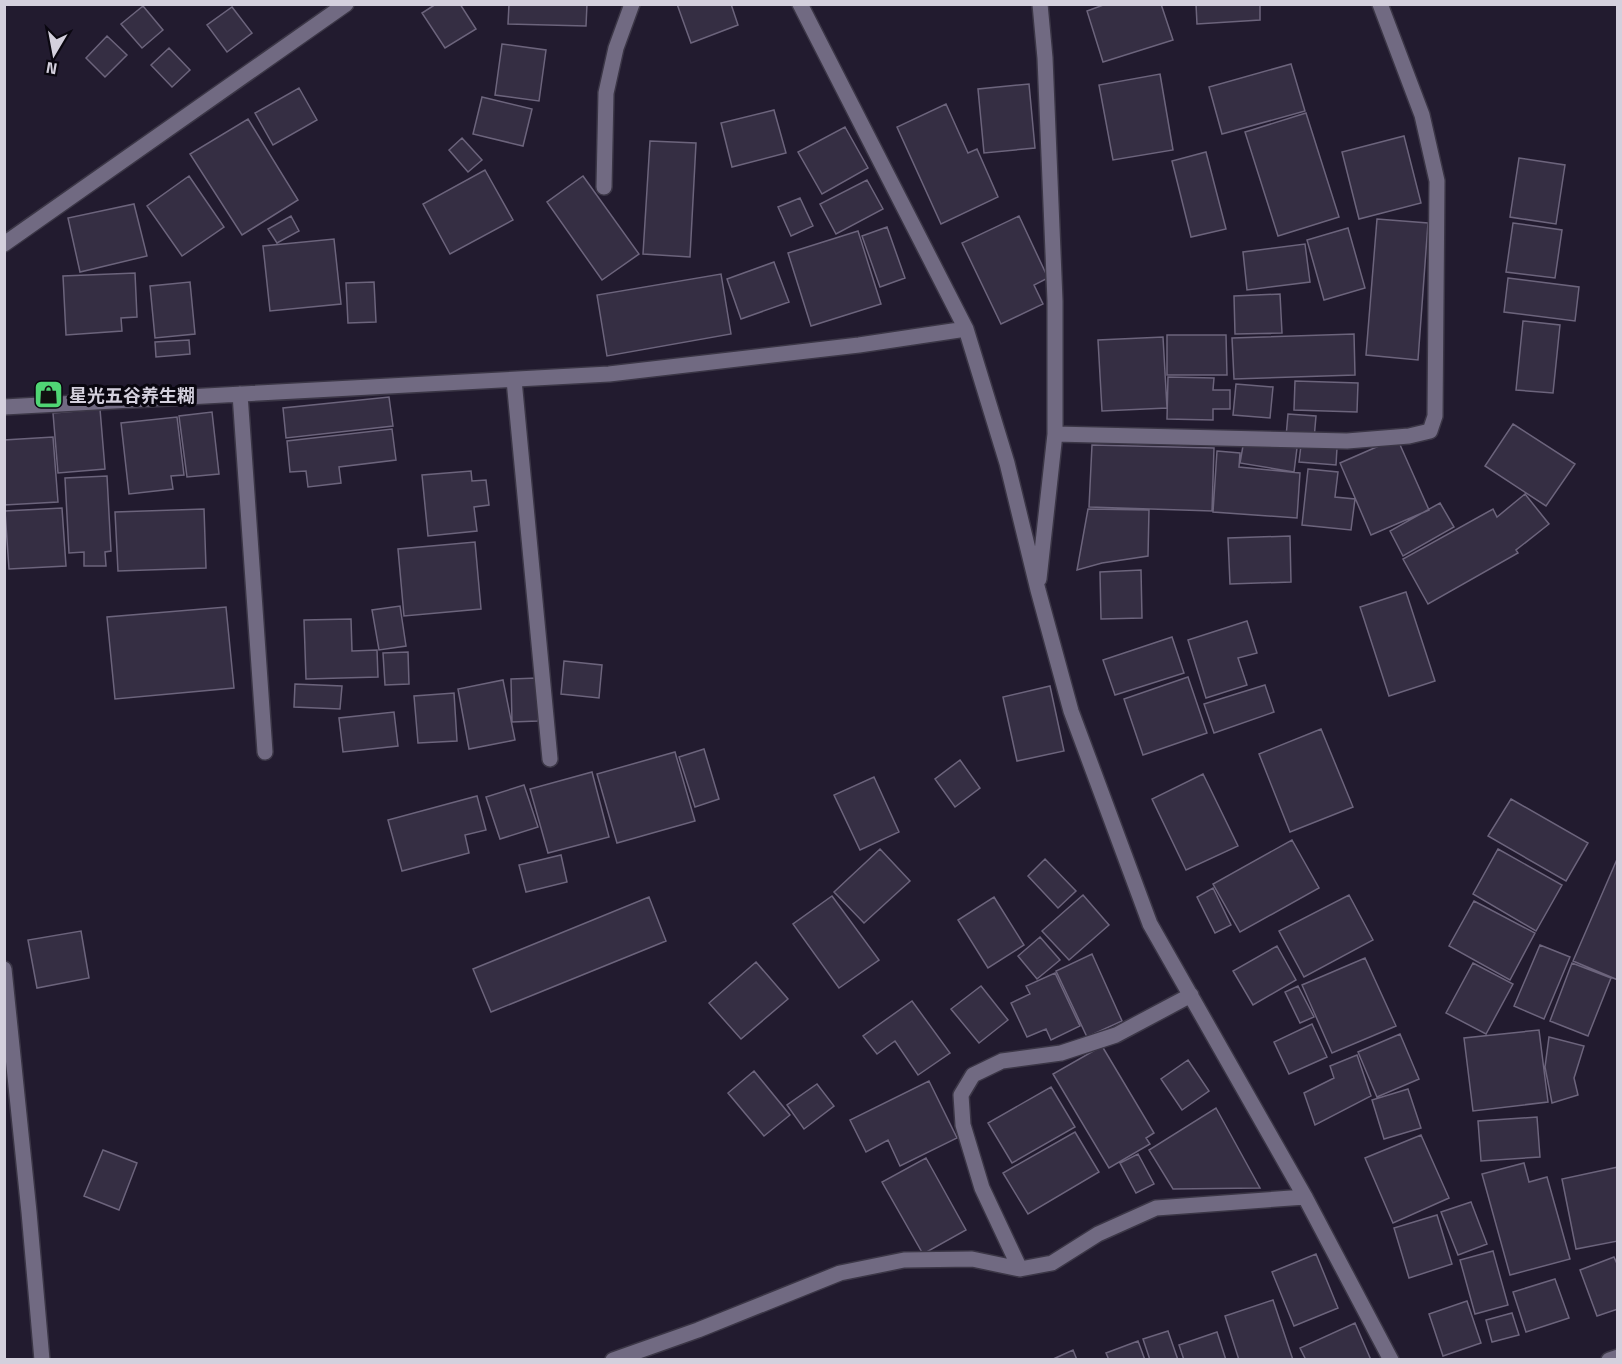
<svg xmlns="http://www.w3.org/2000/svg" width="1622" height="1364" viewBox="0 0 1622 1364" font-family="'Titillium Web','Noto Sans SC',sans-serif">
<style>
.building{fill:#352e43;stroke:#6c647c;stroke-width:1.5}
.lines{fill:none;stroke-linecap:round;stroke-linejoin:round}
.minor-casing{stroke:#3b3646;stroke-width:18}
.minor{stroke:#716a82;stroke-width:15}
.labels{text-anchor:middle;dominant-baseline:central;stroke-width:6;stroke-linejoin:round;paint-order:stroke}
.poi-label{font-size:18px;font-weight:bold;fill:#d4d0dd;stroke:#0a0710;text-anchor:start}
</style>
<rect width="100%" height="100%" fill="#221b2f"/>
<path class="building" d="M436 4H460L476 29 445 48 422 13Z
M509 4H587L586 26 508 24Z
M677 4H731L738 25 691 43Z
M1106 4H1161L1173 40 1103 62 1087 11Z
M1196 4H1260V20L1197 24Z
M143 6 163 30 142 48 121 24Z
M232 7 252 33 227 52 207 25Z
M107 36 127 55 105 77 86 58Z
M502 44 546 50 539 101 495 95Z
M169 48 190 70 172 87 151 65Z
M1291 64 1305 111 1222 134 1209 87Z
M1160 74 1173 150 1113 160 1099 85Z
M1029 84 1035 148 984 153 978 89Z
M299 88 317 120 273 145 255 113Z
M482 97 532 109 523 146 473 134Z
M946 104 968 153 977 149 998 197 941 224 897 127Z
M774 110 786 153 732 167 721 123Z
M1306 113 1339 217 1278 236 1245 132Z
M248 119 298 200 242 235 190 154Z
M845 127 868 168 822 194 798 152Z
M1404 136 1421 203 1359 219 1342 152Z
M462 138 482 160 468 172 449 150Z
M650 141 696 143 690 257 643 254Z
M1206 152 1226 229 1191 237 1172 161Z
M1519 158 1565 165 1556 224 1510 217Z
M485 170 513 220 450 254 423 204Z
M189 176 224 227 182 256 147 206Z
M583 176 639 254 602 280 547 202Z
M867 180 883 209 836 234 820 204Z
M800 198 813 226 791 236 778 207Z
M134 204 147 256 80 272 68 218Z
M291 216 299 231 277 243 268 229Z
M1019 216 1048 278 1034 285 1043 304 1001 324 962 243Z
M1377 219 1428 223 1418 360 1366 355Z
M1513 223 1562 230 1555 278 1506 272Z
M887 227 905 278 880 287 862 236Z
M1348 228 1365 288 1324 300 1307 240Z
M858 231 881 304 811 326 788 253Z
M334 239 341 304 270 311 263 246Z
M1305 244 1310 282 1247 290 1243 252Z
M774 262 789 302 741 319 727 279Z
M135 273 137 317 121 318 122 331 66 335 63 276Z
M721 274 731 334 607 356 597 295Z
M1508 278 1579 287 1575 321 1504 312Z
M190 282 195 334 155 338 150 286Z
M374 282 376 322 348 323 346 283Z
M1280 294 1282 333 1235 334 1234 296Z
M1523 321 1560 325 1553 393 1516 390Z
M1354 334 1355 375 1234 379 1232 338Z
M1167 335H1226L1227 375H1167Z
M1163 337 1167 408 1102 411 1098 340Z
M189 340 190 354 156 357 155 342Z
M1168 377 1214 378 1213 390H1230V409H1213V420L1167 419Z
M1295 381 1358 383 1357 412 1294 410Z
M1236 384 1273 387 1270 418 1233 415Z
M389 397 393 426 286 438 283 408Z
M100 409 105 469 58 473 53 413Z
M212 412 219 474 187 477 179 416Z
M1288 414 1316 416 1314 439 1286 437Z
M177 417 184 475 171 476 173 489 129 494 121 423Z
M1513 424 1575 464 1546 506 1485 466Z
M392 429 396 460 339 467 341 483 308 487 306 471 290 472 287 441Z
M53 437 58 502 4 505V440Z
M1397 438 1429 510 1371 535 1340 463Z
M1244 440 1297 448 1294 472 1240 463Z
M1092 445 1214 448 1212 511 1089 507Z
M1301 445 1337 448 1336 465 1299 462Z
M1217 451 1240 453 1239 467 1300 473 1297 518 1213 512Z
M1308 469 1338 472 1335 497 1355 499 1351 530 1302 525Z
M471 471 472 481 486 480 489 505 474 507 477 531 428 536 422 475Z
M107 476 111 551 105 552 106 566H84V552L69 553 65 478Z
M1525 494 1549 524 1516 550 1518 553 1428 604 1403 559 1493 509 1497 517Z
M1440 503 1454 527 1403 556 1390 531Z
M62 508 66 566 9 569 5 511Z
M204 509 206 568 118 571 115 512Z
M1088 509 1149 510 1148 556 1102 563 1077 570Z
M1290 536 1291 582 1230 584 1228 538Z
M475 542 481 609 404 616 398 549Z
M1141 570 1142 618 1101 619 1100 572Z
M1406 592 1435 681 1389 696 1360 607Z
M400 606 406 646 379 650 372 610Z
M226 607 234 688 115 699 107 617Z
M351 619 352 651 377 650 378 677 306 679 304 620Z
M1247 621 1257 653 1238 658 1247 685 1206 698 1188 640Z
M1172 637 1184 673 1115 695 1103 660Z
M408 652 409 684 385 685 383 653Z
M564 661 602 665 599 698 561 694Z
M1188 677 1207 733 1143 755 1124 699Z
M537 678 538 721 512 722 511 679Z
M503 680 515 740 469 749 458 689Z
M295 684 342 686 340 709 294 707Z
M1265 685 1274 712 1214 733 1204 704Z
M1050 686 1064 751 1017 761 1003 697Z
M454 693 457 741 418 743 414 696Z
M394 712 398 746 343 752 339 718Z
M1321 729 1353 807 1290 832 1259 754Z
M704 749 719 799 695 807 679 757Z
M675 752 695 821 617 843 597 774Z
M960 760 980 788 955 807 935 779Z
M592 772 609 837 548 853 530 789Z
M1203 774 1238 846 1186 870 1152 799Z
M874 777 899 832 860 850 834 795Z
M524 785 538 827 500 839 486 797Z
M477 796 486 830 465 835 469 853 402 871 388 820Z
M1511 799 1588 843 1566 881 1488 836Z
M1292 840 1319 888 1240 932 1213 884Z
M880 849 910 881 864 923 834 892Z
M1498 849 1562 885 1536 931 1473 894Z
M561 855 567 882 526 892 519 865Z
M1618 857V980L1573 961Z
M1045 859 1076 891 1058 908 1028 876Z
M1213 888 1231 925 1215 933 1197 897Z
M1083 895 1109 925 1069 960 1042 931Z
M1349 895 1373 940 1304 977 1279 931Z
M832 896 879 960 839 988 793 924Z
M649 897 666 941 491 1012 473 969Z
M994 897 1024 945 988 968 958 920Z
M1474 901 1535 933 1510 980 1449 946Z
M81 931 89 978 37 988 28 940Z
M1040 937 1060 960 1037 979 1018 956Z
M1540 945 1570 957 1544 1019 1514 1006Z
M1277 946 1296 980 1253 1005 1233 971Z
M1092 954 1122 1021 1087 1037 1056 971Z
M1365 958 1396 1026 1332 1053 1302 985Z
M756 962 788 999 741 1039 709 1003Z
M1473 963 1513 984 1486 1034 1446 1013Z
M1572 963 1611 978 1588 1036 1550 1021Z
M1055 973 1080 1026 1051 1040 1046 1029 1027 1037 1011 1003 1030 994 1026 986Z
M981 986 1008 1020 979 1043 951 1009Z
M1298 986 1314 1017 1300 1023 1285 992Z
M912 1001 950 1053 918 1075 895 1041 877 1054 863 1036Z
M1312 1024 1327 1057 1289 1074 1274 1042Z
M1539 1030 1548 1102 1473 1111 1464 1038Z
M1400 1034 1419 1079 1377 1097 1358 1052Z
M1549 1037 1584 1046 1574 1078 1578 1095 1552 1103 1545 1067Z
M1102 1046 1154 1133 1146 1138 1150 1144 1109 1168 1053 1074Z
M1357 1055 1371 1096 1315 1125 1304 1093 1334 1078 1330 1066Z
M1188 1060 1209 1091 1182 1110 1161 1079Z
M754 1071 790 1115 764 1136 728 1093Z
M929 1081 957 1138 900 1166 888 1140 866 1152 850 1120Z
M817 1084 834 1106 804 1129 787 1105Z
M1051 1087 1075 1127 1012 1163 988 1123Z
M1408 1089 1421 1128 1384 1139 1372 1100Z
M1216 1108 1260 1188 1173 1189 1149 1150Z
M1537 1117 1540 1157 1481 1161 1478 1121Z
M1075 1132 1099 1172 1028 1214 1003 1173Z
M1421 1135 1449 1198 1393 1223 1365 1158Z
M103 1150 137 1163 119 1210 84 1196Z
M1138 1154 1154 1184 1136 1193 1120 1163Z
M926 1158 966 1230 923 1254 882 1182Z
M1524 1163 1529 1182 1547 1177 1570 1259 1510 1275 1482 1174Z
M1618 1167V1241L1576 1249 1562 1179Z
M1471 1202 1487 1244 1458 1255 1441 1212Z
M1437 1215 1452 1264 1409 1278 1394 1228Z
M1493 1251 1508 1305 1475 1314 1460 1260Z
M1316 1254 1338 1308 1294 1326 1272 1272Z
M1614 1257 1618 1266V1309L1597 1316 1580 1270Z
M1555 1279 1569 1318 1526 1332 1513 1292Z
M1273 1300 1293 1360H1239L1225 1316Z
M1467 1301 1481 1343 1443 1356 1429 1314Z
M1512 1313 1519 1335 1492 1342 1486 1320Z
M1355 1323 1371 1360H1306L1300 1348Z
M1168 1331 1178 1360H1150L1143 1339Z
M1217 1332 1226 1360H1184L1179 1345Z
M1138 1341 1145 1360H1109L1106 1353Z
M1073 1350 1077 1360H1051Z"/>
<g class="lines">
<defs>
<path id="minor" d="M800 4 966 329 1007 463 1038 590 1071 711 1150 924 1305 1197 1391 1360
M604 187 606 93 616 48 632 4
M4 244 346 4
M514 380 550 759
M240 394 265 752
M4 407 609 374 859 345 966 329
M1055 434 1347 441 1409 436 1430 431 1435 416 1437 181 1422 115 1380 4
M1039 579 1055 434V301L1045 58 1040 4
M4 969 29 1212 42 1360
M1020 1269 982 1188 963 1125 961 1095 973 1075 1002 1061 1061 1053 1116 1035 1191 995
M613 1360 698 1330 840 1273 904 1260 972 1259 1020 1269 1052 1263 1098 1234 1156 1208 1305 1197
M1609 1360 1618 1357"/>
</defs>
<use href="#minor" class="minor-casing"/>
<use href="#minor" class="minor"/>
</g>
<defs>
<symbol id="shop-square" viewBox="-11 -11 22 22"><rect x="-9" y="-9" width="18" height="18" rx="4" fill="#50d674" stroke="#0a0710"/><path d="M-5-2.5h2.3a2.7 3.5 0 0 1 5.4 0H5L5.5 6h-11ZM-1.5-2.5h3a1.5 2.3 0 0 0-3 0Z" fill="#111"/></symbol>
</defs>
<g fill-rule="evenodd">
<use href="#shop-square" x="32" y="378" width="33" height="33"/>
</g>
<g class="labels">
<g class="poi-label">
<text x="69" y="395">星光五谷养生糊</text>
</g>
</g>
<rect width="1622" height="1364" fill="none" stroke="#d4d0dd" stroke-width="12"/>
<g transform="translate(54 54) rotate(190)" stroke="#0a0710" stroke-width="4.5" paint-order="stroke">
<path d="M0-4.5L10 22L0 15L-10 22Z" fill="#d4d0dd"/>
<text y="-9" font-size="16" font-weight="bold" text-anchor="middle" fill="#d4d0dd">N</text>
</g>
</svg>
